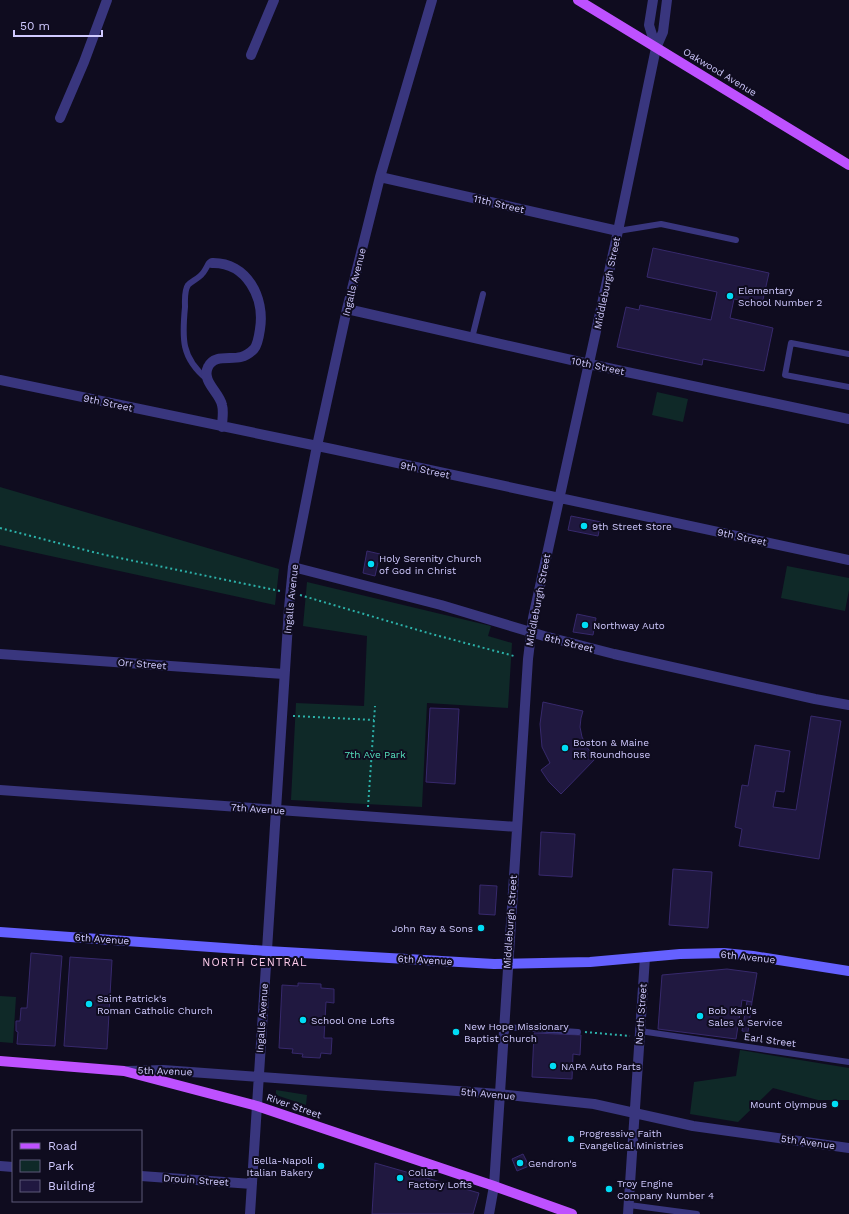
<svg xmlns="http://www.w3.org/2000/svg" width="849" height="1214" viewBox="0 0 849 1214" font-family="'Work Sans',sans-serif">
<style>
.green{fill:#0f2928}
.building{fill:#201840;stroke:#37296c}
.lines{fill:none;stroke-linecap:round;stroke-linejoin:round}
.path{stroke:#2cb1a9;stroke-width:2;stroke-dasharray:2 3;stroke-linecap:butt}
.lane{stroke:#39367e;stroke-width:6}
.street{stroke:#39367e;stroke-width:10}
.secondary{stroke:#6561ff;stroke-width:10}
.primary{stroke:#be51ff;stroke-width:10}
.poi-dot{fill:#00dcf5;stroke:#0f0c1f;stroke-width:1.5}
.labels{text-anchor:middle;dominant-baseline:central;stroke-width:4;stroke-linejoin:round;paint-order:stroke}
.street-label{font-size:10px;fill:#d0caff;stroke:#0f0c1f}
.poi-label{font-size:10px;fill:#d0caff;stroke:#0f0c1f;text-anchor:start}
.park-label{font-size:10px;fill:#55e0bd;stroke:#0f0c1f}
.neighbourhood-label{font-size:11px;letter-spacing:1px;fill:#ffccec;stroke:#0f0c1f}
</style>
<rect width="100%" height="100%" fill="#0f0c1f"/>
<path class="green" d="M657 392 688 399 683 422 652 415Z
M0 487 279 569 275 605 0 545Z
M787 566 849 578V590L845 611 781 598Z
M307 582 491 626 488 636 512 643 508 708 427 703 422 807 291 800 296 703 364 706 367 636 303 626Z
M0 996 16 997 13 1043 0 1042Z
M740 1050 849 1068V1100H818L773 1088 738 1122 690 1114 694 1082 736 1076Z
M276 1090 307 1095 306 1105 276 1095Z"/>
<path class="building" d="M653 248 769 273 762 304 734 299 730 318 773 328 764 371 703 359 702 365 617 347 626 307 639 310 640 305 711 320 717 292 647 277Z
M571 516 601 522 598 536 568 530Z
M367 551 380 554 375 576 363 573Z
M577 614 596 618 593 635 573 632Z
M543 702 583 711 581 718 580 727 582 737 588 749 597 757 561 794 549 782 541 770 550 763 542 747 540 724Z
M430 708 459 709 455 784 426 782Z
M811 716 841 721 819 859 739 846 742 829 735 827 742 785 748 786 755 745 790 751 784 792 776 791 773 807 796 810Z
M541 832 575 834 572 877 539 875Z
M673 869 712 872 708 928 669 925Z
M480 885 497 886 495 915 479 914Z
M31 953 62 956 55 1046 17 1044 18 1032 16 1031V1021H20L21 1008H27Z
M70 957 112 960 107 1049 64 1046Z
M727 969 757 973 752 1002 742 1000 736 1039 658 1029 662 975Z
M298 983 321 984V988L334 989V1003L326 1002 324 1038H332L331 1054 321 1053 320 1058 302 1057 303 1054 292 1053 293 1049 279 1048 282 985 298 986Z
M747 1001 752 1002 748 1032 742 1031Z
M534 1033 581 1035 580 1055 573 1054 572 1079 532 1077Z
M523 1154 529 1166 517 1171 512 1159Z
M375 1163 479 1193 473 1214H372Z"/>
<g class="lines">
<path class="path" d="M0 528 105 555 280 591
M300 595 428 633 514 656
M293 716 374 720
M368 807 375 706
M585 1032 630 1036"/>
<path class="lane" d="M618 231 661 224 736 240
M472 338 483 294
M849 354 791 343 785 375 849 387
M207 379C181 358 182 338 185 307 185 300 184 291 188 285 192 281 199 278 202 274 205 271 207 266 209 263H212
M504 1027 578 1032
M640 1031 849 1062
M629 1205 697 1214"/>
<path class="street" d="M653 0 649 25 656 48
M251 55 274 0
M60 118 84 62 107 0
M380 177 618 231
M212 263C247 262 265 298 260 329 259 336 258 344 254 349 250 353 245 356 241 357 230 360 214 354 208 367 201 381 220 393 222 405 224 412 222 420 222 427
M347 309 589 364 849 419
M0 380 332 449 849 560
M293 567 441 605 544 636 614 654 815 699 849 705
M0 654 284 674
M0 790 517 827
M128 1071 163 1070 499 1094 594 1104 693 1126 849 1148
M0 1166 13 1167
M141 1176 252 1184
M250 1214 289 608 293 567 317 446 347 309 380 177 432 0
M489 1214 494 1186 528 659 533 618 618 231 656 48 663 32 667 0
M628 1214 645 957"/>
<path class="secondary" d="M0 932 267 951 494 964 590 962 680 954 724 953 753 956 849 971"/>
<path class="primary" d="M578 0 849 165
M0 1061 124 1071 257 1106 494 1186 572 1214"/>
</g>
<g class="poi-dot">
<circle cx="730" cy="296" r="4"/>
<circle cx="584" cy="526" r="4"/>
<circle cx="371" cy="564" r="4"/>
<circle cx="585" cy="625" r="4"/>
<circle cx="565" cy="748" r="4"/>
<circle cx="481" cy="928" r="4"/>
<circle cx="89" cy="1004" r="4"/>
<circle cx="700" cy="1016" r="4"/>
<circle cx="303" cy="1020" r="4"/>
<circle cx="456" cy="1032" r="4"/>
<circle cx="553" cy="1066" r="4"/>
<circle cx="835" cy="1104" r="4"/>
<circle cx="571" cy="1139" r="4"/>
<circle cx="520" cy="1163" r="4"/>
<circle cx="321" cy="1166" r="4"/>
<circle cx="400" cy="1178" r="4"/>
<circle cx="609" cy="1189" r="4"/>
</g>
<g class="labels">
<g class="street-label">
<text transform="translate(720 72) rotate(31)">Oakwood Avenue</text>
<text transform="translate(499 204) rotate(13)">11th Street</text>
<text transform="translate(354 282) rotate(-76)">Ingalls Avenue</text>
<text transform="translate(607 283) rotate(-78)">Middleburgh Street</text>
<text transform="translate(598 366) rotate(12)">10th Street</text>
<text transform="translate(108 403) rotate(12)">9th Street</text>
<text transform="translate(425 470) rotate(12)">9th Street</text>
<text transform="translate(742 537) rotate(12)">9th Street</text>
<text transform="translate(291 599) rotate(-84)">Ingalls Avenue</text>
<text transform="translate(538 600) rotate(-79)">Middleburgh Street</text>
<text transform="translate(569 643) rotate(14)">8th Street</text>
<text transform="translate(142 664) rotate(4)">Orr Street</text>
<text transform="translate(258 809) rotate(4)">7th Avenue</text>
<text transform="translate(510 922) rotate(-86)">Middleburgh Street</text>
<text transform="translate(102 939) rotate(4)">6th Avenue</text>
<text transform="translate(748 957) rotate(6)">6th Avenue</text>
<text transform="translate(425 960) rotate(3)">6th Avenue</text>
<text transform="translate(641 1014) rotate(-86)">North Street</text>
<text transform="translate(262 1018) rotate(-86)">Ingalls Avenue</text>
<text transform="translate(770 1040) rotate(8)">Earl Street</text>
<text transform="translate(165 1071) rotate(2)">5th Avenue</text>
<text transform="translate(488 1094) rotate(5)">5th Avenue</text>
<text transform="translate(294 1106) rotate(19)">River Street</text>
<text transform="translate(808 1142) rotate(8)">5th Avenue</text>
<text transform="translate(196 1180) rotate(4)">Drouin Street</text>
</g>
<g class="poi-label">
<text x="738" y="290">Elementary<tspan x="738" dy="12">School Number 2</tspan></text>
<text x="592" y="526">9th Street Store</text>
<text x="379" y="558">Holy Serenity Church<tspan x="379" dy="12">of God in Christ</tspan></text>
<text x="593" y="625">Northway Auto</text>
<text x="573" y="742">Boston &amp; Maine<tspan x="573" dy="12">RR Roundhouse</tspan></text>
<text x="473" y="928" text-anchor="end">John Ray &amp; Sons</text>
<text x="97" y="998">Saint Patrick's<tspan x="97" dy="12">Roman Catholic Church</tspan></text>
<text x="708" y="1010">Bob Karl's<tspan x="708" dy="12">Sales &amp; Service</tspan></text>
<text x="311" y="1020">School One Lofts</text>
<text x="464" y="1026">New Hope Missionary<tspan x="464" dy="12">Baptist Church</tspan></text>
<text x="561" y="1066">NAPA Auto Parts</text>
<text x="827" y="1104" text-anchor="end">Mount Olympus</text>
<text x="579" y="1133">Progressive Faith<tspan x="579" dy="12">Evangelical Ministries</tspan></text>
<text x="313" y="1160" text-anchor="end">Bella-Napoli<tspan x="313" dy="12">Italian Bakery</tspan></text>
<text x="528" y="1163">Gendron's</text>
<text x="408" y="1172">Collar<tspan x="408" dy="12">Factory Lofts</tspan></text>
<text x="617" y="1183">Troy Engine<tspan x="617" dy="12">Company Number 4</tspan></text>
</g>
<g class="park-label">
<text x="375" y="754">7th Ave Park</text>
</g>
<g class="neighbourhood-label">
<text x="255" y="962">NORTH CENTRAL</text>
</g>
</g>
<rect x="12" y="1130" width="130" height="72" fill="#0f0c1f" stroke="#5c5879"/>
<rect x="20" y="1143" width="20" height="6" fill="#be51ff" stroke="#5c5879"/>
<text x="48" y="1150" font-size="12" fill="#d0caff">Road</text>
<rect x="20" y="1160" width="20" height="12" fill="#0f2928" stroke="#5c5879"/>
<text x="48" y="1170" font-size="12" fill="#d0caff">Park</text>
<rect x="20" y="1180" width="20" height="12" fill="#201840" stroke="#5c5879"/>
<text x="48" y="1190" font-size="12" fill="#d0caff">Building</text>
<path d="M14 30v6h88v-6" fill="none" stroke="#d0caff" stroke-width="2"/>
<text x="20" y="30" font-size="12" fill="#d0caff" stroke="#0f0c1f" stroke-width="3" paint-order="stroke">50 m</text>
</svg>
